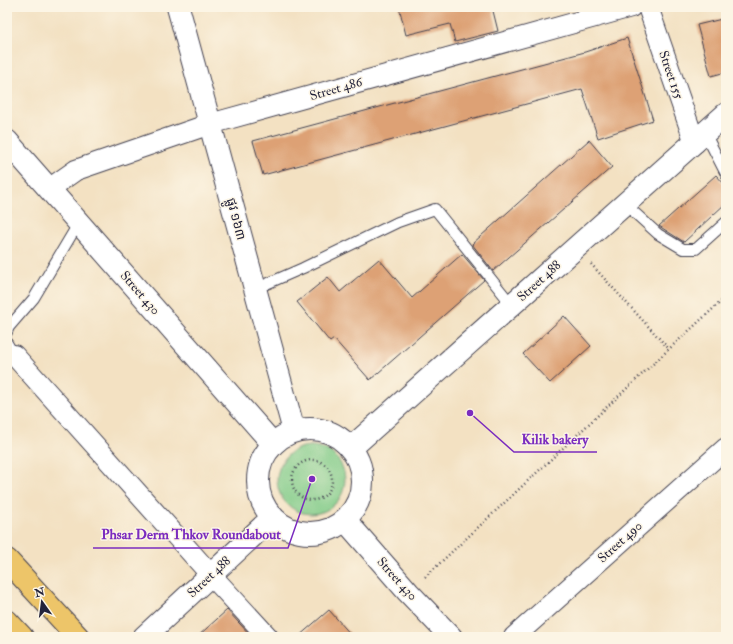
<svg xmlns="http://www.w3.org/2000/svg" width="733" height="644" viewBox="0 0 733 644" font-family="'IM FELL Double Pica','Noto Sans Khmer',serif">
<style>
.green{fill:#81cb88;stroke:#527662}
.building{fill:#dda174}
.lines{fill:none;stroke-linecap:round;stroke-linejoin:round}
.service-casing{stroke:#413f4f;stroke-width:12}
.minor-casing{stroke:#413f4f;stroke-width:22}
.tertiary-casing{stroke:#413f4f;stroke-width:24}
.primary-casing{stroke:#413f4f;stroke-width:24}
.path{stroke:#413f4f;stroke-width:2.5;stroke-dasharray:1 3;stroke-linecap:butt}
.service{stroke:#fff;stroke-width:10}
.minor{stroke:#fff;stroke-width:20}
.tertiary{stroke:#fff;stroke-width:22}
.primary{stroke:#edc569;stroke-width:22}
.labels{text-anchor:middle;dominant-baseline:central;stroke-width:3;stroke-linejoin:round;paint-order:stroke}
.street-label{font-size:13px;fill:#22223b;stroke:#fcf5e5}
.leader{fill:none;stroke:#7b2cbf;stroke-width:1.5}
.callout-dot{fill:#7b2cbf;stroke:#fcf5e5;stroke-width:1.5}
.callout-label{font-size:14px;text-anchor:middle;font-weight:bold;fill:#7b2cbf;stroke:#fcf5e5;stroke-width:3;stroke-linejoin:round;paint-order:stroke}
</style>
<rect width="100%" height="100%" fill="#fcf5e5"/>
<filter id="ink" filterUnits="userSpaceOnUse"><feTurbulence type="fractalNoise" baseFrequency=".025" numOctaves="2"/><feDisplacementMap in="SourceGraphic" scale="8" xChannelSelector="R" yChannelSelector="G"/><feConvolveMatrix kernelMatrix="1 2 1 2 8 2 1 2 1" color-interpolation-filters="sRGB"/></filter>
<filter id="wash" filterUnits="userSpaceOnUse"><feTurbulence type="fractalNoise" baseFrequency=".012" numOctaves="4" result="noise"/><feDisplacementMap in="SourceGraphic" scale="16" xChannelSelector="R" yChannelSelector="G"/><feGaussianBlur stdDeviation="0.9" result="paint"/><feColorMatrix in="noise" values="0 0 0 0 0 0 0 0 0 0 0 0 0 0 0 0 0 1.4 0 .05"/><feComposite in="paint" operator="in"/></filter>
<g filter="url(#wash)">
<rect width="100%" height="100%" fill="#f3e1c2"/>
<path class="green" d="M277 480a34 34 0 1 1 68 0a34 34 0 1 1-68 0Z"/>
<g id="blocks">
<path class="building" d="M399 7H492L498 31 455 42 450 24 406 35Z
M726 18V72L711 76 697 25Z
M627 38 653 120 598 138 582 89 263 175 253 141 585 52Z
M589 140 612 167 493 271 472 244Z
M716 175 726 186V203L684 242 659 226Z
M462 254 484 280 370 380 334 339 330 342 297 302 328 277 340 292 379 259 412 298Z
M564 316 591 346 550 383 523 354Z
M227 610 252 637H197Z
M329 610 353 637H298Z"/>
</g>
</g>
<g filter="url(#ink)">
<use href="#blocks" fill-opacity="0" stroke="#413f4f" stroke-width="1"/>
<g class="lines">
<defs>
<path id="service" d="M705 133 726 174
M625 204 658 234 683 249H696L726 222
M255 289 303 268 398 222 435 209 512 305
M7 332 9 327 34 298 78 224
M7 343 14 355"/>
<path id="minor" d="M648 7 695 143
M49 189 76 170 210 124 631 7
M14 355 211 575 268 637
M514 637 726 448"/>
<path id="tertiary" d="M178 7 294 431
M7 141 273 444
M258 481a52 52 0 1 1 104 0a52 52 0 1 1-104 0Z
M351 448 726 114
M345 520 408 592 451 637
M144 637 273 517"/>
<path id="primary" d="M7 560 78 637
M7 621 22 637"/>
</defs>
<use href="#service" class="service-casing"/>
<use href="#minor" class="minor-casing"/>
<use href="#tertiary" class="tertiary-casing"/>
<use href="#primary" class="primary-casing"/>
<path class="path" d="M591 264 669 349
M292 480a20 20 0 1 1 40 0a20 20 0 1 1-40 0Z
M425 577 669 349 726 297"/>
<use href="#service" class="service"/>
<use href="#minor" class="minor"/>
<use href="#tertiary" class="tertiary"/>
<use href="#primary" class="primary"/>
</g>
</g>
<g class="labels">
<g class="street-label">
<text transform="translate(671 75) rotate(71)">Street 155</text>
<text transform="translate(336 89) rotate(-16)">Street 486</text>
<text transform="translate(236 219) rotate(75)">ផ្លូវ ១៦៣</text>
<text transform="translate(539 281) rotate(-42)">Street 488</text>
<text transform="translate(140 293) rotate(49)">Street 430</text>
<text transform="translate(620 542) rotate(-42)">Street 490</text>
<text transform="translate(209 577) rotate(-43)">Street 488</text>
<text transform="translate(397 579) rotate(48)">Street 430</text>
</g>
</g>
<path class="leader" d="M470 413L514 452H597M312 479L288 548H93"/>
<g class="callout-dot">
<circle cx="470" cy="413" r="4"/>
<circle cx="312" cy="479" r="4"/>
</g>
<g class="callout-label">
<text x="555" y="444">Kilik bakery</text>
<text x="191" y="539">Phsar Derm Thkov Roundabout</text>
</g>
<rect width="733" height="644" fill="none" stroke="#fcf5e5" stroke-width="24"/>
<g transform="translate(42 602) rotate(346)" stroke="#fcf5e5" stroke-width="3" paint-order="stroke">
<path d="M0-3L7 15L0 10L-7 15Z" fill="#22223b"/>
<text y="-6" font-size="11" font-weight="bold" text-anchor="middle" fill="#22223b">N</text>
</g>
</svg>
